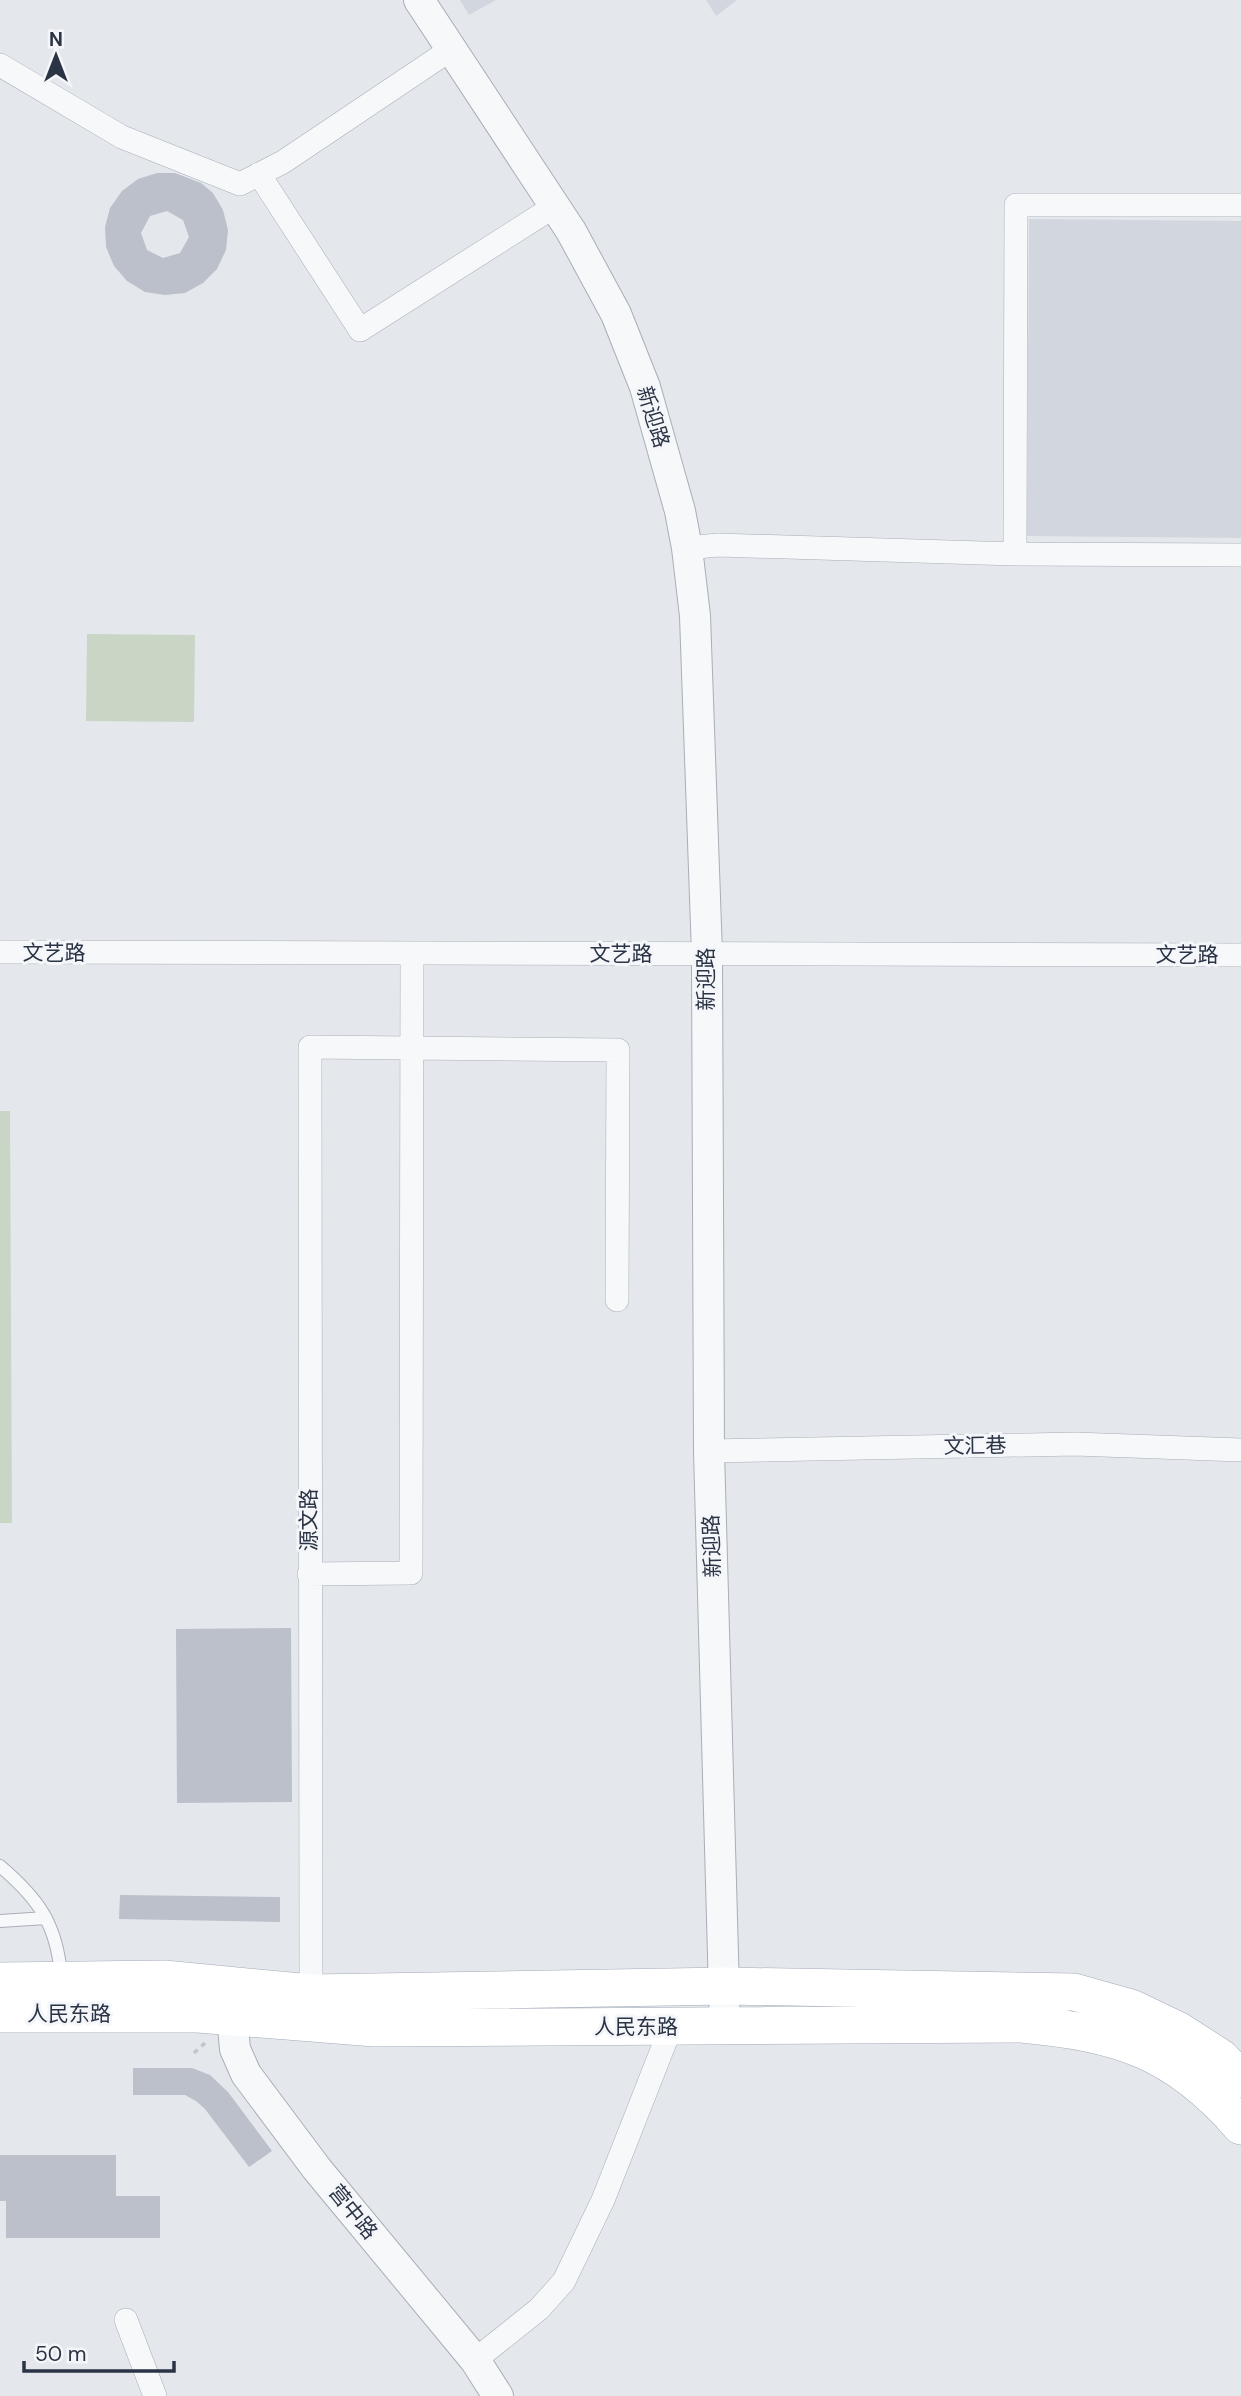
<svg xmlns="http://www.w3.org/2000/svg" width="1241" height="2396" viewBox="0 0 1241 2396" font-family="'DM Sans','Noto Sans SC',sans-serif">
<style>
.built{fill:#d2d6de}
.green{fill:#c9d6c5}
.building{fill:#bbc0ca;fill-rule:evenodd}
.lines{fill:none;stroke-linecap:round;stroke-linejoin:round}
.service-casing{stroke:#a9aeb7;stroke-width:14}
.minor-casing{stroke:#a9aeb7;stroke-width:24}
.tertiary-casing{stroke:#a9aeb7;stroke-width:32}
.primary-casing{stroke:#a3abb8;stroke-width:38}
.path{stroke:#c2c5cb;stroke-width:3.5;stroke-dasharray:5 5;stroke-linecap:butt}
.service{stroke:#f7f8fa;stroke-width:12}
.minor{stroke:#f7f8fa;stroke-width:23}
.tertiary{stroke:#f7f8fa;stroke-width:30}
.primary{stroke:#fff;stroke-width:37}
.labels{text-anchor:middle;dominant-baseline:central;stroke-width:6;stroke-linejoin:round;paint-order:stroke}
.street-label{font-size:21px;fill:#2b3445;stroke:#f4f6f9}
</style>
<rect width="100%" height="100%" fill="#e4e7ec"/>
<path class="built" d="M460 0H496L469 15Z
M706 0H737L716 16Z
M1029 219 1241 221V538L1027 536Z"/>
<path class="green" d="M87 634 195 635 194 722 86 721Z
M0 1111H10L12 1523H0Z"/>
<path class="building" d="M157 173H175L201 183 213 193 223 210 228 230 226 250 217 269 203 283 185 293 165 295 145 292 127 281 114 266 106 247 105 227 110 208 122 191 138 179ZM167 211 183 220 189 237 180 253 163 258 147 250 141 233 150 216Z
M291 1628 292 1802 177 1803 176 1629Z
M120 1895 280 1897V1922L119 1919Z
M133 2068H192L210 2075 228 2092 272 2151 249 2167 205 2109 196 2101 185 2095H133Z
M0 2155H116V2196H160V2238H6V2201H0Z"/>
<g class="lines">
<defs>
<path id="service" d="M0 1866C39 1899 57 1925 61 1976
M0 1921 46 1918"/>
<path id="minor" d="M0 65 122 137 240 184 283 162 450 50
M259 174 360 330 555 206
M1241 205H1016L1015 554 1241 555
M687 548 718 545 1015 554
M0 952 1241 955
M709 1451 1075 1444 1241 1450
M309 1574 411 1573 412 953
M311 1993 310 1047 618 1050 617 1300
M126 2320 155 2396
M475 2360 539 2309 564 2281 603 2200 671 2027"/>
<path id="tertiary" d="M419 0 571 231 616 314 645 387 680 511 687 548 695 616 707 954 709 1451 725 2027
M232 2016 235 2049 246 2074 317 2169 475 2360 498 2396"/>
<path id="primary" d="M0 1981 164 1979 311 1993 726 1986 1074 1992 1131 2008 1179 2031 1221 2058 1241 2079
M0 2014H198L375 2028 1022 2024C1118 2033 1175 2050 1241 2126"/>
</defs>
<use href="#service" class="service-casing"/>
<use href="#minor" class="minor-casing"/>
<use href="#tertiary" class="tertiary-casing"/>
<use href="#primary" class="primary-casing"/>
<path class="path" d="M194 2053 205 2043"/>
<use href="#service" class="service"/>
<use href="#minor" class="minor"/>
<use href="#tertiary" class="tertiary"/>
<use href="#primary" class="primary"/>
</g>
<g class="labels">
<g class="street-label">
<text transform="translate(653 417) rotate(73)">新迎路</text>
<text x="54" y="953">文艺路</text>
<text x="621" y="954">文艺路</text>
<text x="1187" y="955">文艺路</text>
<text transform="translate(706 979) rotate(-90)">新迎路</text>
<text transform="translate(975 1446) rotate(-1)">文汇巷</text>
<text transform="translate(309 1520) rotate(-90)">源文路</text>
<text transform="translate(712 1546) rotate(-92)">新迎路</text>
<text x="69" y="2014">人民东路</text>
<text x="636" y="2027">人民东路</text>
<text transform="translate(353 2212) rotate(51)">营中路</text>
</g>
</g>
<g transform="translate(56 56)" stroke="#f4f6f9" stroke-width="5" paint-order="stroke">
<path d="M0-5L12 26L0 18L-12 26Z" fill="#2b3445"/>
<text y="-10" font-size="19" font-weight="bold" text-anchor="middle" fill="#2b3445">N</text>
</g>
<path d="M24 2361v10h150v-10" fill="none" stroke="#2b3445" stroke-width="3.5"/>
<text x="35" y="2361" font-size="21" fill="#2b3445" stroke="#f4f6f9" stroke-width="5" paint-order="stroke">50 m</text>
</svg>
